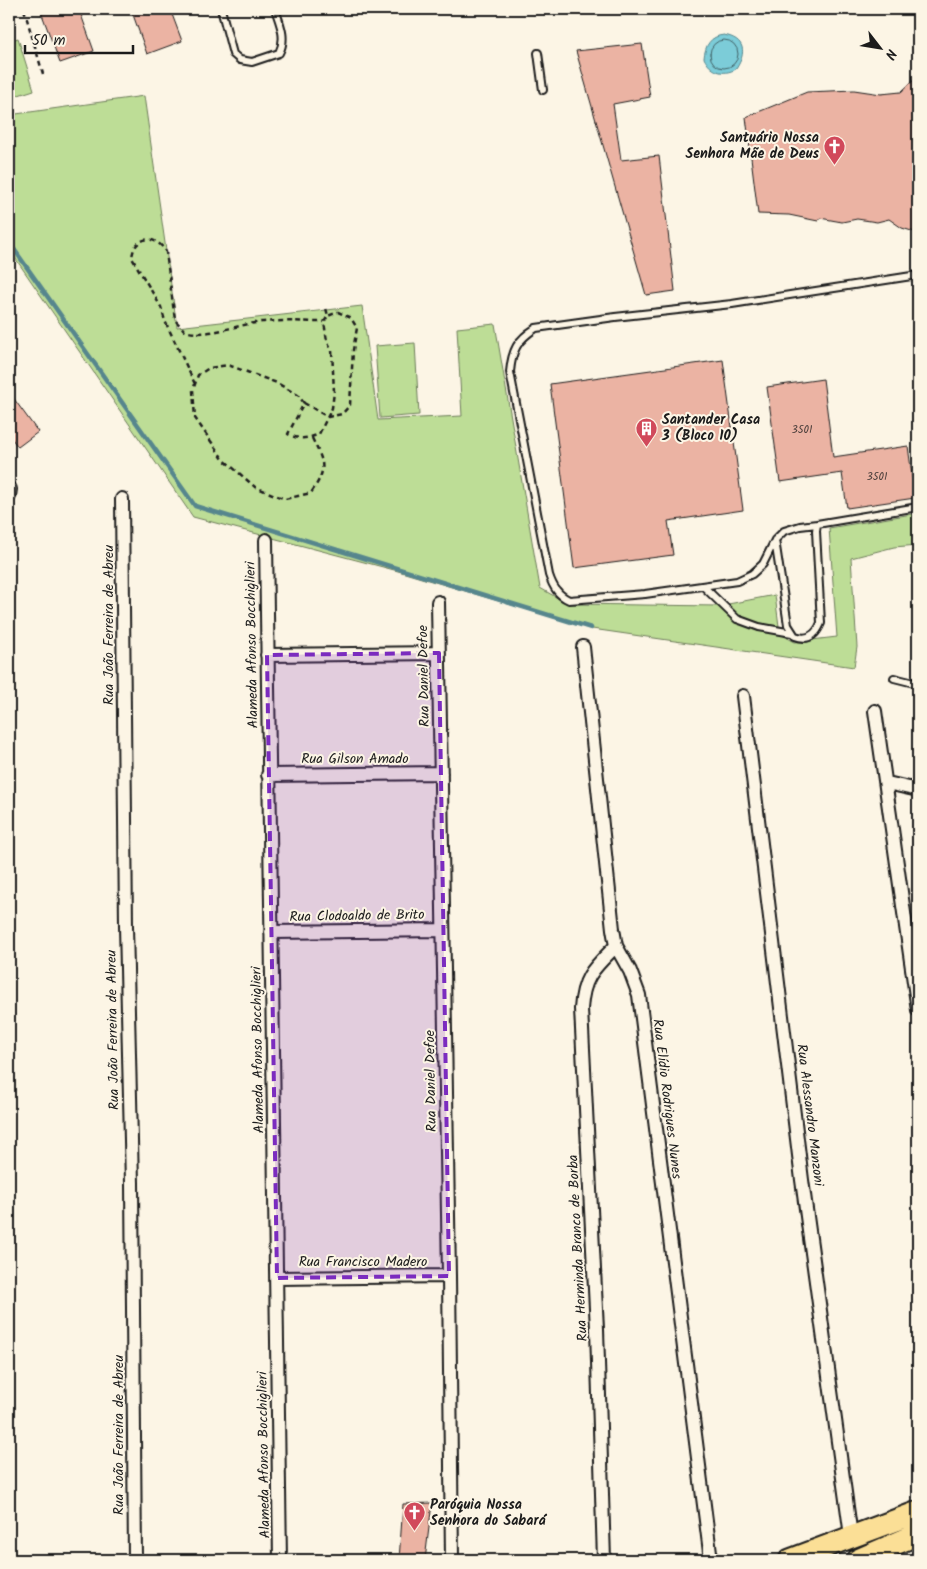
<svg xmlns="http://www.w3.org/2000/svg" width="927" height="1569" viewBox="0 0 927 1569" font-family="Kalam,sans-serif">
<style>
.green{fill:#bddd96;stroke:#6c7c59}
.water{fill:#7cccd8;stroke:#56868d}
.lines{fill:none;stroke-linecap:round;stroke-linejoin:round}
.shore{stroke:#426267;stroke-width:1}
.stream{stroke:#56868d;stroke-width:4.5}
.building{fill:#ebb3a3;stroke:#1c1c1c}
.lane-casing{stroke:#1c1c1c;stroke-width:10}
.street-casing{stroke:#1c1c1c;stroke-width:16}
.primary-casing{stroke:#1c1c1c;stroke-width:25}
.path{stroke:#1c1c1c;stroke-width:2.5;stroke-dasharray:5 4;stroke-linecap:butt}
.lane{stroke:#fcf5e5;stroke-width:6}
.street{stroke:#fcf5e5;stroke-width:12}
.primary{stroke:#fbdf96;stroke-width:21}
.marked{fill:#7b2cbf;fill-opacity:0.2;stroke:#7b2cbf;stroke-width:4;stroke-dasharray:10 6;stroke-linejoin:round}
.labels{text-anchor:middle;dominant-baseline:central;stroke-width:4;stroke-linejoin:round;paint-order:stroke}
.number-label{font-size:11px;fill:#50423e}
.poi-label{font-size:14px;font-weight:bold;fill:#1c1c1c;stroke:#fcf5e5;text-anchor:start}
.street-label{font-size:14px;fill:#1c1c1c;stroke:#fcf5e5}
</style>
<rect width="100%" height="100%" fill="#fcf5e5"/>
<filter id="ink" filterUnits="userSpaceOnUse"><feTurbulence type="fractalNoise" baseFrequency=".02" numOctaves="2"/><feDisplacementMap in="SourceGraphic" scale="10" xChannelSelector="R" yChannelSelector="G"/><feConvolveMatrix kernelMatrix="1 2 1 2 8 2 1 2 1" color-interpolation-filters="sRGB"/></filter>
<g filter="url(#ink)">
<path class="green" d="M18 38 34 90 9 98V41Z
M144 96 177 327 362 306 378 420 462 416 457 328 495 324 540 588 568 604 718 606 775 595 780 634 795 642 837 637 829 528 918 513V545L894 547 851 558 857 647 854 667 592 629 398 571 193 517 9 249V115Z
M415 343 419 415 380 418 375 346Z"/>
<path class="water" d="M724 35C745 39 747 52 736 69 723 76 711 72 704 58 705 46 710 36 724 35Z"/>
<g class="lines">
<path class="shore" d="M710 54a14 14 0 1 1 28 0a14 14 0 1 1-28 0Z"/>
<path class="stream" d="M9 242 195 506 591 628"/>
</g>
<path class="building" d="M40 9H79L94 51 60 63Z
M131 9H170L182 41 147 54Z
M642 44 650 97 613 104 621 160 659 156 675 291 646 295 576 51Z
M918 76V233L902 228 889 219 877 222 857 219 842 222 820 218 818 221 789 215 758 214 746 117 807 92 854 90 881 94 901 92Z
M723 360 743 510 668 521 673 555 574 568 550 384Z
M823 379 833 457 908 446 915 498 847 508 842 473 780 482 767 387Z
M9 392 38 432 18 447 9 435Z
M432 1503 425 1560H399L403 1504Z"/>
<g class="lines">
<defs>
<path id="lane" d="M221 9 233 54 240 60 252 62 279 53C287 38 280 24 275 9
M538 53 543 90
M817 524 800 526 784 531 775 540 763 564 752 574 737 581 645 594 569 600C558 595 553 587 549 575L510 372C512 350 517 340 536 328L615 317 732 304 918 275
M775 540 788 625 795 636C808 641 816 635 821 623L816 531 817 524 918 507
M703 586 737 619 759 627 792 633
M894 678 918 684"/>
<path id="street" d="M9 496 10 489
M122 499 126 926 132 1183 135 1560
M266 540 280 1560
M438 602 449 1276 452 1560
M583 647 613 929 616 946 630 971 639 995 711 1560
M267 655 439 653
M743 696 802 1180 851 1536
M875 711 918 1010
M268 775 441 773
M887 783 918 790
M271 932 443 930
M277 1278 449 1276
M604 1560 597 1329 581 1009C583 976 594 968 616 946"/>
<path id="primary" d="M790 1560 918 1512
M858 1560 918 1534"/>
</defs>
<use href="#lane" class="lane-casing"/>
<use href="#street" class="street-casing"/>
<use href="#primary" class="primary-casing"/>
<path class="path" d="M24 9 43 74
M195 384 165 321 161 307 132 258C134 235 156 234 166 252L175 320 185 331C206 338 239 324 262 322 282 320 303 322 324 322
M304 403 328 417 342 414 350 405 353 350 357 328 351 318 338 312 328 316
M312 438C324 463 328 468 311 493L285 499 255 487 223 459 195 418 193 390 198 375 209 368 228 365 277 383 298 395 304 403 288 434C298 440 308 439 319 434L332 408 334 392 332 350 327 341 324 322 328 316 326 308"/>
<use href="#lane" class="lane"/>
<use href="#street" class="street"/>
<use href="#primary" class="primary"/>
</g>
</g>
<path class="marked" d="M439 653 449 1276 277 1278 267 655Z"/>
<defs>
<symbol id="church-pin" viewBox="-11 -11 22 30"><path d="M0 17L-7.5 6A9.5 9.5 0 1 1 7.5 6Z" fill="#d1495b" stroke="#fcf5e5"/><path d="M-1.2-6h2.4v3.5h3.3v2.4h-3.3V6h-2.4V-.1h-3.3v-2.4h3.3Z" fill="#fff"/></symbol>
<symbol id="building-pin" viewBox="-11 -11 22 30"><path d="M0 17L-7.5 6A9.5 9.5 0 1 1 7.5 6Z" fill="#d1495b" stroke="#fcf5e5"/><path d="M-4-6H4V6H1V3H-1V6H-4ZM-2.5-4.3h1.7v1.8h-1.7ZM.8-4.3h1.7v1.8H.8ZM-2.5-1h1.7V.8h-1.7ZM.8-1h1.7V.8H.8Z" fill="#fff"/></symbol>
</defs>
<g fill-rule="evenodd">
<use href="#church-pin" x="822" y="134" width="25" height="34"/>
<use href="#building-pin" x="634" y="416" width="25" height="34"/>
<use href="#church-pin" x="402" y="1500" width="25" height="34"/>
</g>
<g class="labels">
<g class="number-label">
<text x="802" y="430">3501</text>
<text x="877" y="477">3501</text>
</g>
<g class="poi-label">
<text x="819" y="138" text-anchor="end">Santuário Nossa<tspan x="819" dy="16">Senhora Mãe de Deus</tspan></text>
<text x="662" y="420">Santander Casa<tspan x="662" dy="16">3 (Bloco 10)</tspan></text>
<text x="430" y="1505">Paróquia Nossa<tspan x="430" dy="16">Senhora do Sabará</tspan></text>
</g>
<g class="street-label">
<text transform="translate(109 625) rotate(-90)">Rua João Ferreira de Abreu</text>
<text transform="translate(252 645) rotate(-91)">Alameda Afonso Bocchiglieri</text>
<text transform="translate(424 676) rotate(-91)">Rua Daniel Defoe</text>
<text x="355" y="759">Rua Gilson Amado</text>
<text transform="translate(357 916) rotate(-1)">Rua Clodoaldo de Brito</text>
<text transform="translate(113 1030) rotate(-91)">Rua João Ferreira de Abreu</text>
<text transform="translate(258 1050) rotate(-91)">Alameda Afonso Bocchiglieri</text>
<text transform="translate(431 1081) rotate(-91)">Rua Daniel Defoe</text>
<text transform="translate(667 1099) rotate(83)">Rua Elídio Rodrigues Nunes</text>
<text transform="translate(810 1115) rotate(83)">Rua Alessandro Manzoni</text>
<text transform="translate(578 1248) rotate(-93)">Rua Herminda Branco de Borba</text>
<text x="363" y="1262">Rua Francisco Madero</text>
<text transform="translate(119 1435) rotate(-90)">Rua João Ferreira de Abreu</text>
<text transform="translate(264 1455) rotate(-91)">Alameda Afonso Bocchiglieri</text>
</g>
</g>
<rect width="927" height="1569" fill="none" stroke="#fcf5e5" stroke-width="30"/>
<rect x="15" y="15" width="897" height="1539" fill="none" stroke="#1c1c1c" stroke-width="2" filter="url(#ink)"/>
<g transform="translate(880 48) rotate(121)" stroke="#fcf5e5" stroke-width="4" paint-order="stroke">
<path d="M0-4L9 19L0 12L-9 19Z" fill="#1c1c1c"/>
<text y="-8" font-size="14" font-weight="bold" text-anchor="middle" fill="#1c1c1c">N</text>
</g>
<path d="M25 45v8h108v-8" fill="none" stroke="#1c1c1c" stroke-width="2.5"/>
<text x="32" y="45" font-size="15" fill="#1c1c1c" stroke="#fcf5e5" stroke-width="4" paint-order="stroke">50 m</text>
</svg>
